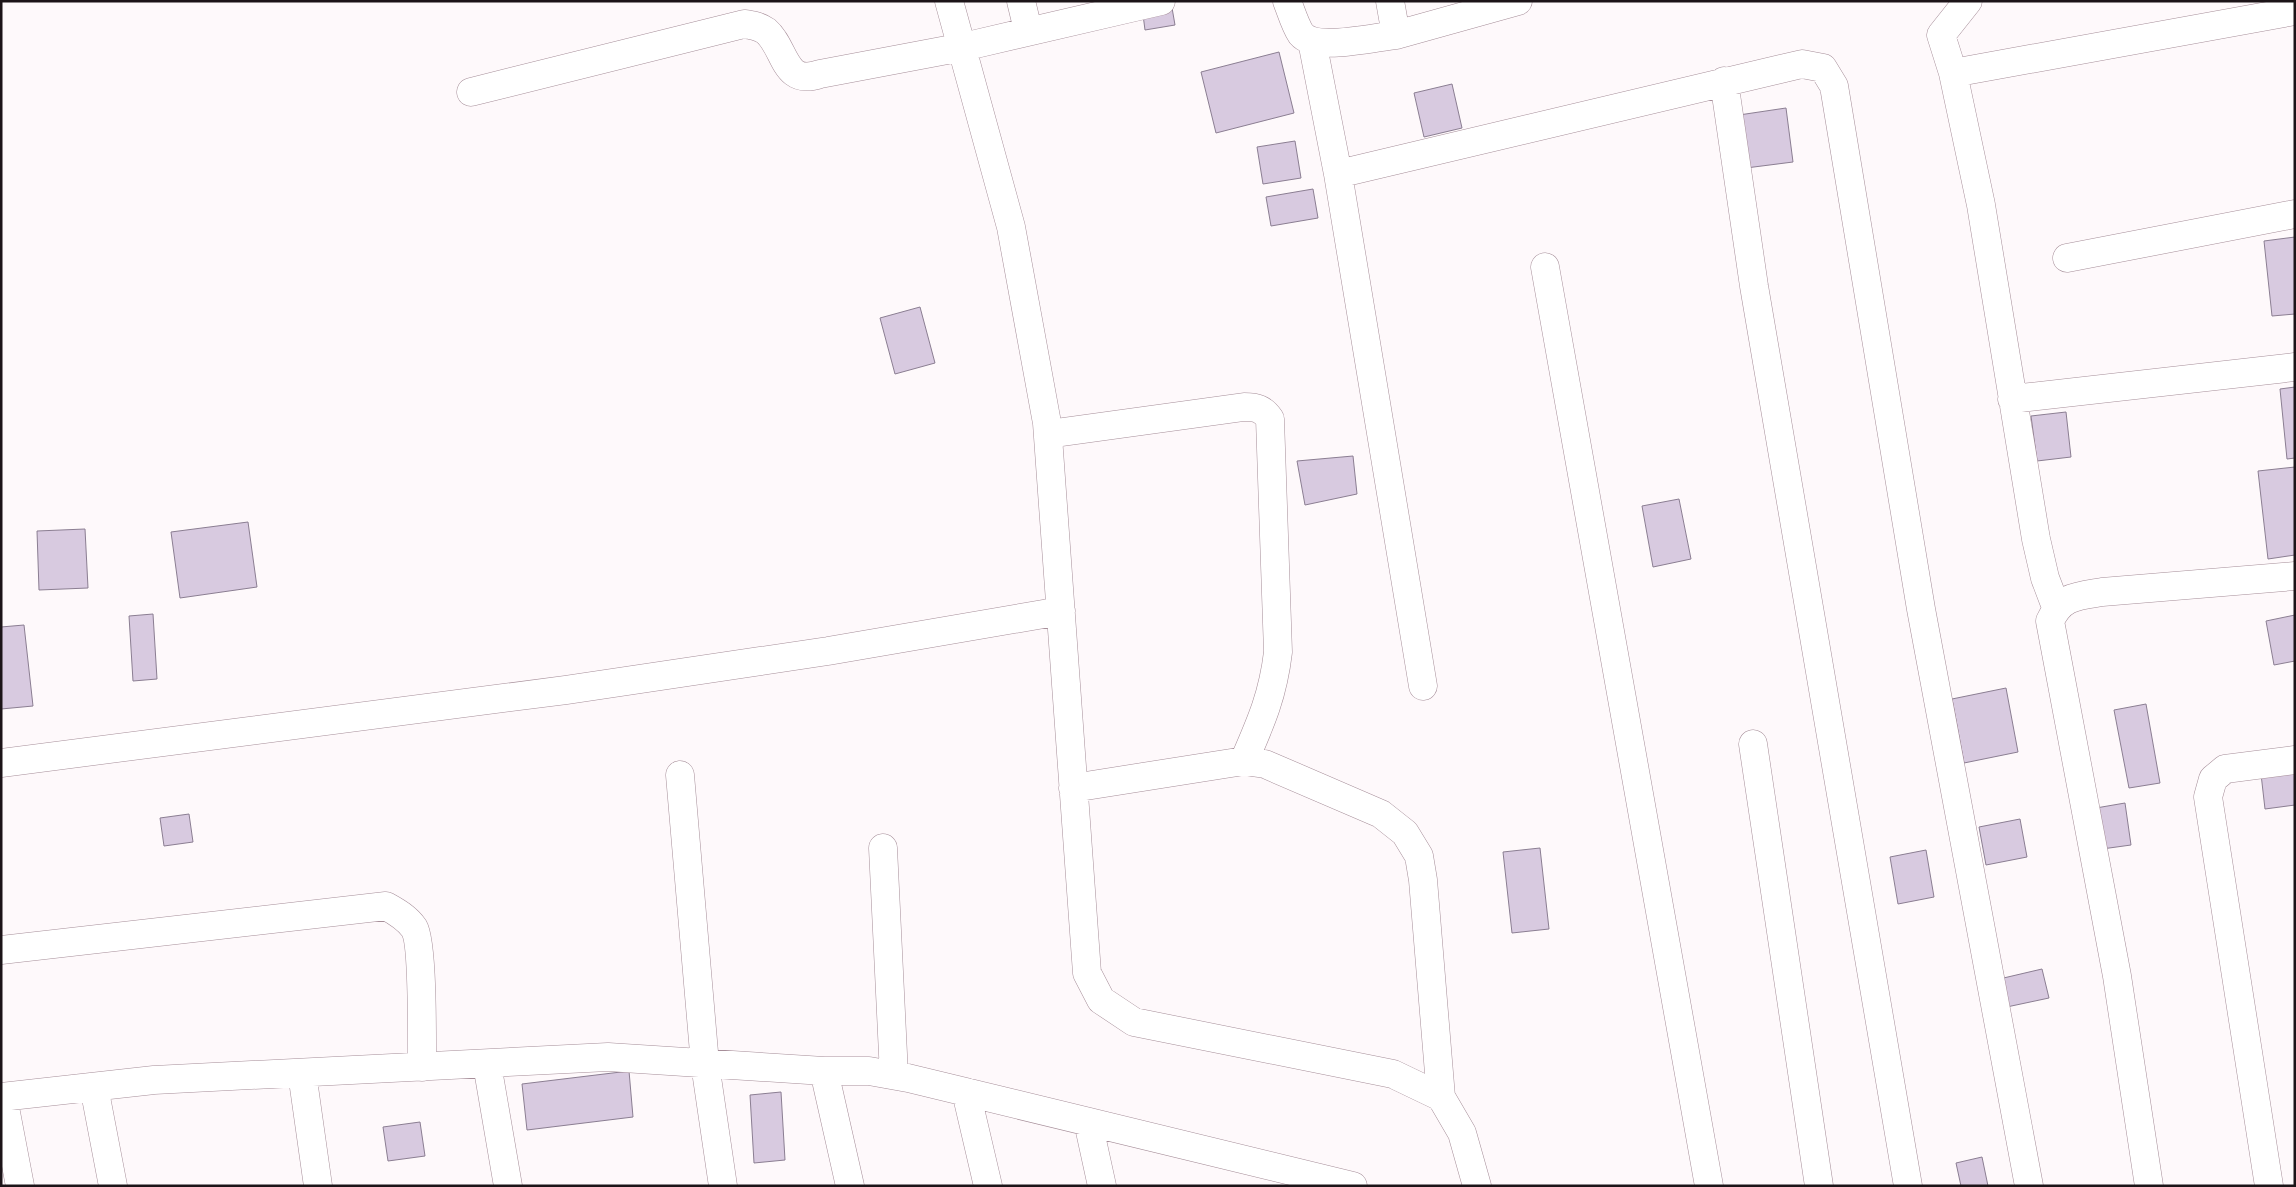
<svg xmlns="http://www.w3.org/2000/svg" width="2296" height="1187" viewBox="0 0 2296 1187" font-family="'Exo 2',sans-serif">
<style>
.building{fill:#d8cae0;stroke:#8b7e92}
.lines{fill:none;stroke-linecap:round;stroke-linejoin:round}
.minor-casing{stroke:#a68e99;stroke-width:29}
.minor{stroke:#fff;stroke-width:28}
</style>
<rect width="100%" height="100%" fill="#fef9fb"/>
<path class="building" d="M1171 2 1175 25 1145 30 1142 7Z
M1279 52 1294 113 1216 133 1201 72Z
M1452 84 1462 128 1424 137 1414 93Z
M1786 108 1793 162 1746 168 1739 115Z
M1295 141 1301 178 1263 184 1257 147Z
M1313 189 1318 218 1271 226 1266 197Z
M2295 237V314L2272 316 2264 241Z
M920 307 935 363 895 374 880 318Z
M2295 387V458L2287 459 2280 389Z
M2066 412 2071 457 2037 461 2031 416Z
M1353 456 1357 494 1305 505 1297 461Z
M2295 467V555L2268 559 2258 471Z
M1679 499 1691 559 1653 567 1642 506Z
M248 522 257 587 180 598 171 532Z
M85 529 88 588 39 590 37 531Z
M153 614 157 679 133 681 129 616Z
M2295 615V661L2274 665 2266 621Z
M24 625 33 706 1 709V627Z
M2006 688 2018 752 1964 763 1952 699Z
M2146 704 2160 783 2129 788 2114 710Z
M2295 770V805L2265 809 2261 774Z
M2125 803 2131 845 2102 849 2096 808Z
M189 814 193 842 164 846 160 818Z
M2020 819 2027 857 1986 865 1979 827Z
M1540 848 1549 929 1512 933 1503 852Z
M1926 850 1934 897 1898 904 1890 857Z
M2042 969 2049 998 2002 1008 1995 980Z
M629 1071 633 1117 527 1130 522 1084Z
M781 1092 785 1160 754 1163 750 1095Z
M420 1122 425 1156 388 1161 383 1127Z
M1982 1157 1988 1186H1961L1956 1163Z"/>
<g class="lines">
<defs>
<path id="minor" d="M949 1 1011 227 1047 423 1087 973 1101 1000 1134 1022 1393 1074 1441 1097 1462 1133 1477 1186
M1021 1 1028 30
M1287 1C1291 11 1295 25 1301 34 1316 52 1375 37 1396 35
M1390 1 1396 35 1518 1
M1968 1 1941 35 1953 73 1981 205 2036 539 2045 578 2056 607
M1312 41 1338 174 1423 686
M1953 73 2295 11
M1724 81 1754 286 1908 1186
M471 92 744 24C752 25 759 26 766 31 786 48 783 87 820 74L963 47 1161 1
M1338 174 1802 64 1823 68 1834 86 1921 609 2029 1186
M2067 258 2295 214
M1545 267 1709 1186
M2012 399 2295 367
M1048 434 1244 407C1257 407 1263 409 1270 419L1278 652C1273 695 1261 722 1244 761
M1753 744 1819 1186
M1 763 566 690 828 651 1061 611
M680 775 705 1064 723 1186
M1073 788 1244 761 1265 764 1381 814 1405 833 1419 856 1423 880 1441 1097
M883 848 894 1075
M1 950 386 906C397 912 407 918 414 928 423 942 422 1044 422 1067
M487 1064 508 1186
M824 1071 850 1186
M302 1073 318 1186
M94 1087 113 1186
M966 1092 988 1186
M1 1097 154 1080 608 1057 824 1071H869L908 1078 1353 1186
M3 1097 20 1186
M1088 1122 1102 1186
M2149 1186 2117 976 2050 621C2061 596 2077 596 2102 592L2295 576
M2269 1186 2208 797 2213 779 2225 769 2295 760"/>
</defs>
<use href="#minor" class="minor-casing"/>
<use href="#minor" class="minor"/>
</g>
<rect width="2296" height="1187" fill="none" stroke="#1c1418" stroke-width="5"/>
</svg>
